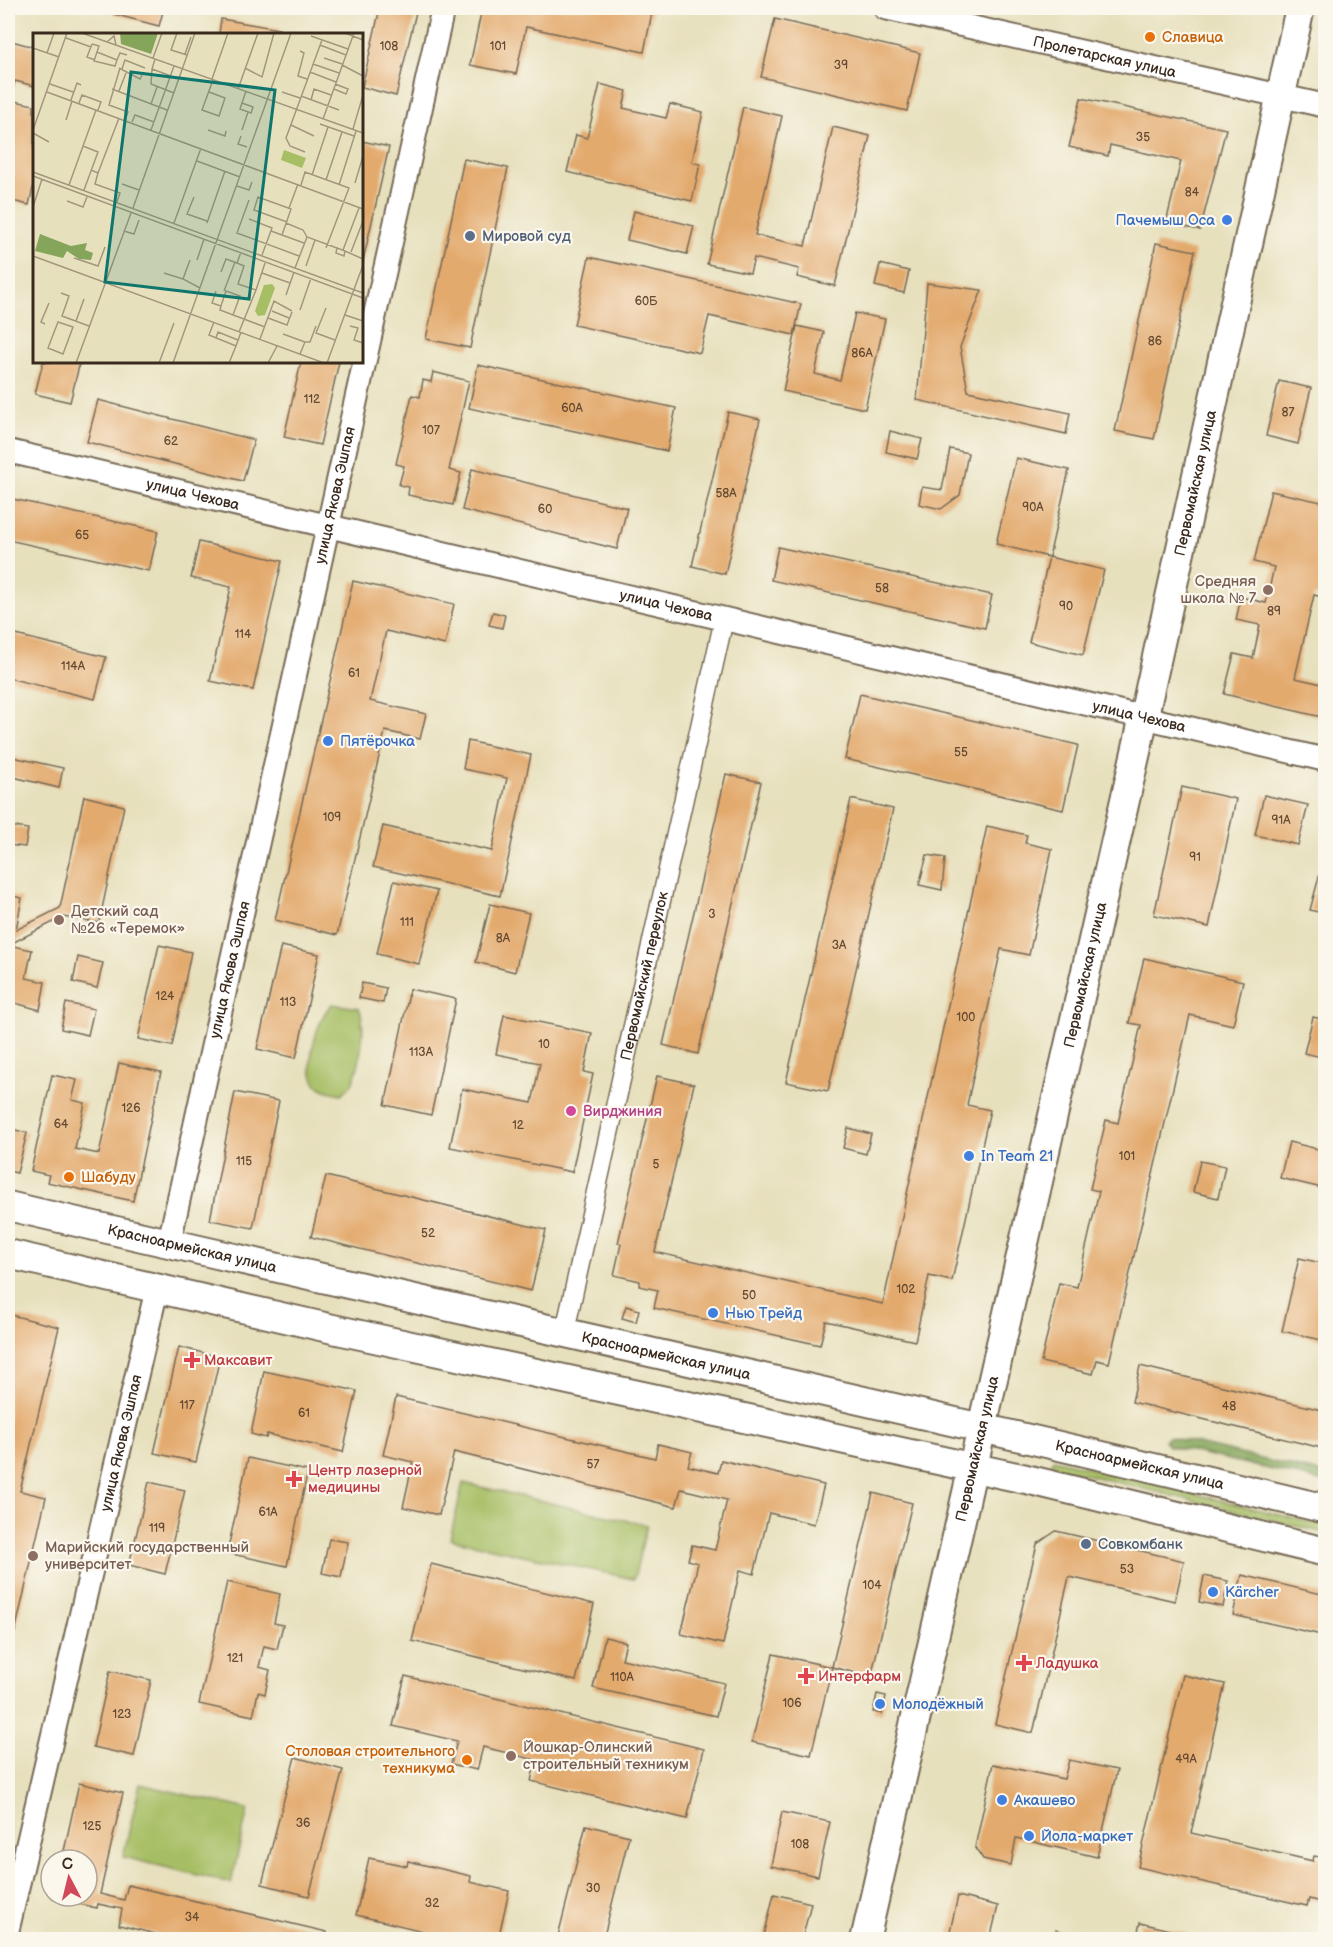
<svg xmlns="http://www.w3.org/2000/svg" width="1333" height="1947" viewBox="0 0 1333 1947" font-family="'Balsamiq Sans',sans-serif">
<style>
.green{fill:#a6be64;stroke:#707441;stroke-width:1.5}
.forest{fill:#84a55a;stroke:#60683c;stroke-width:1.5}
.building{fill:#e3aa6e}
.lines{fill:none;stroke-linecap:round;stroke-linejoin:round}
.minor-casing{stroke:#776a56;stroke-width:21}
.tertiary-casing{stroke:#776a56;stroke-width:26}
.primary-casing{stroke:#776a56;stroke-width:32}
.minor{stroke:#fff;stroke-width:18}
.tertiary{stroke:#fff;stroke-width:22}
.primary{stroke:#fff;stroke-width:28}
.food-dot{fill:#e8710a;stroke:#fbf7ec;stroke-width:2}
.shop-dot{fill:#3f7fe0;stroke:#fbf7ec;stroke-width:2}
.service-dot{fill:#5c6f8a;stroke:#fbf7ec;stroke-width:2}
.education-dot{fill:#8d6e63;stroke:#fbf7ec;stroke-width:2}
.hotel-dot{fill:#d1479c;stroke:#fbf7ec;stroke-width:2}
.health-dot{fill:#e0444e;stroke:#fbf7ec;stroke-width:2}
.labels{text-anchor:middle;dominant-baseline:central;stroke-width:4.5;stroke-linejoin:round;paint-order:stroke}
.number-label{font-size:12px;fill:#654a32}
.food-label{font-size:15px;fill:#c56008;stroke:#fbf7ec;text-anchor:start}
.street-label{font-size:15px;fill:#3b2a1e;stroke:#fbf7ec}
.shop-label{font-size:15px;fill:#366cbe;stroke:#fbf7ec;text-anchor:start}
.service-label{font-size:15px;fill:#4e5e75;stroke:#fbf7ec;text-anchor:start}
.education-label{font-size:15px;fill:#785e54;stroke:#fbf7ec;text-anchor:start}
.hotel-label{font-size:15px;fill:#b23c85;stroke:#fbf7ec;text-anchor:start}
.health-label{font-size:15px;fill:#be3a42;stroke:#fbf7ec;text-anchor:start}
.inset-road{fill:none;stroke:#a2977d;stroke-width:1.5}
.view{fill:#0f766e;fill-opacity:0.15;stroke:#0f766e;stroke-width:3}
.inset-edge{fill:none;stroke:#3b2a1e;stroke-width:3}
</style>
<rect width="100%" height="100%" fill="#fbf7ec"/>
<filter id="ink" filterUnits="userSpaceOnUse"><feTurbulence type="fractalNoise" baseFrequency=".0167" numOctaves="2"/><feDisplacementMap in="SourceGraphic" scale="12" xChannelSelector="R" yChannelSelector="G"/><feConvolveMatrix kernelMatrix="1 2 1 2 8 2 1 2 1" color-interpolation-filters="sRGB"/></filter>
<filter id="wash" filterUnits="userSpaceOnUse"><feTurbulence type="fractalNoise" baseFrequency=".008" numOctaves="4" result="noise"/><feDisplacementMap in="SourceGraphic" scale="24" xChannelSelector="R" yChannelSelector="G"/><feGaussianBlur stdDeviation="1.35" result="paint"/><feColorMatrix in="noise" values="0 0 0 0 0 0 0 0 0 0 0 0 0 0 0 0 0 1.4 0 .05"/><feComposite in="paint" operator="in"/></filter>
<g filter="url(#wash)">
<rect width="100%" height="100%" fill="#e7e0bd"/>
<path class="green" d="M332 1004 359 1008C367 1024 360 1067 352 1084 350 1088 345 1091 341 1094 333 1092 321 1091 316 1083 303 1066 318 1016 332 1004Z
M1053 1459 1325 1526V1533L1051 1466Z
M463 1483 647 1525 634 1579 450 1539Z
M140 1784 248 1809 231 1883 123 1857Z"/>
<path class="forest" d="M1169 1437 1325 1474V1482L1168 1446 1164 1440Z"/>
<g id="blocks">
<path class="building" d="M115 8H164L159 26 113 14Z
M380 8H417L396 96 362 87Z
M482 8H653L644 52 526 27 516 74 470 65Z
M221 19 279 29 278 34H219Z
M775 19 920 53 907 111 761 77Z
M8 40 34 47V86L15 81 10 100 34 105V183L29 205 8 200Z
M600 84 627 91 623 108 666 118 670 104 703 112 692 162 700 164 692 201 567 172 576 135 587 138Z
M1081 98 1226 129 1200 230 1166 223 1181 161 1110 145 1108 156 1069 147Z
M743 107 782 116 755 235 805 246 833 127 870 136 835 286 797 277 799 269 754 258 750 273 707 264Z
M362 141 389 147 362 265Z
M464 159 508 168 470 348 426 339Z
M634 211 694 226 687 254 627 240Z
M1156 243 1195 251 1154 439 1115 431Z
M589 257 801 304 794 335 709 316 700 353 574 325Z
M880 264 909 271 904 293 875 286Z
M927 283 982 290 960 347 968 391 1070 413 1066 434 917 400Z
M855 313 885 319 865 409 783 391 797 326 824 332 815 374 840 380Z
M43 362H80L70 402 35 394Z
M301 362H339L320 445 284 437Z
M478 365 676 408 667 451 469 408Z
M433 372 469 381 449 470 461 473 453 505 408 495 409 487 399 485 404 466 396 464 412 395 420 397 423 380 431 382Z
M1279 381 1311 388 1298 444 1266 436Z
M98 400 254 440 243 481 87 442Z
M728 412 760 419 725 574 692 566Z
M890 431 922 439 917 459 886 452Z
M950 449 968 453 960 495 941 509 919 504 922 487 942 490Z
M1016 458 1069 470 1049 557 996 544Z
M472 469 627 508 617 549 462 510Z
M1271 491 1326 503V598L1314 595 1295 678 1322 684 1326 671V718L1224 694 1234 654 1253 658 1260 625 1236 620 1241 597 1266 603 1274 567 1254 562Z
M8 498 158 531 149 571 8 540Z
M199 542 282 561 253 690 210 681 231 587 191 578Z
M778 547 992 595 985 628 771 580Z
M1049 557 1104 570 1083 655 1029 642Z
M353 581 454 604 445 645 386 631 370 701 426 714 420 739 385 731 337 935 275 920Z
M493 612 505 615 502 628 489 625Z
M8 633 106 657 95 699 8 678Z
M860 694 1078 745 1063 810 845 759Z
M468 741 531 755 500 896 373 867 383 826 492 851 507 778 463 769Z
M8 756 63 768 59 788 13 777 10 788H8Z
M726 774 761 782 698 1054 663 1045Z
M1182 787 1236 799 1209 927 1154 915Z
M1264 795 1308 805 1298 845 1255 835Z
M84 796 124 806 99 923 63 917 14 942 13 946 32 950 26 978 45 982 40 1010 8 1001V895L22 898 16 930 60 908Z
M851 799 893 809 828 1091 786 1082Z
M9 826 28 829 25 847 8 845Z
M987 826 1027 835 1025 843 1052 849 1029 955 1001 949 967 1105 990 1110 952 1281 929 1276 915 1341 826 1321 820 1345 654 1308 658 1290 639 1286 640 1281 614 1275 621 1244 618 1243 657 1076 694 1084 655 1252 883 1304Z
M927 855 945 858 942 890 919 885Z
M1325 855H1326V914L1310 910Z
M394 881 437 891 419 964 377 954Z
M490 904 529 913 515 972 476 962Z
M159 945 191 952 172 1046 138 1039Z
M281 946 319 954 296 1058 257 1049Z
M78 957 103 963 97 988 73 982Z
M1144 958 1243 981 1233 1025 1190 1015 1109 1363 1097 1360 1093 1374 1041 1362 1059 1283 1077 1287 1099 1191 1090 1189 1106 1120 1118 1123 1141 1025 1129 1023Z
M362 983 386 988 383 1003 359 998Z
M410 989 456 999 431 1115 385 1105Z
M66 1003 94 1009 88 1035 61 1029Z
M504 1015 592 1033 584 1072 593 1074 572 1172 450 1147 462 1089 532 1103 540 1063 496 1054Z
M1313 1017 1326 1020V1058L1304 1053Z
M119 1063 161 1072 133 1201 47 1182 49 1175 31 1171 52 1075 77 1080 72 1100 85 1103 75 1149 99 1154Z
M235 1092 279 1101 253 1228 210 1220Z
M8 1128 27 1133 17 1173 8 1171Z
M848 1128 871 1134 866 1154 843 1148Z
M1289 1142 1326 1151V1189L1280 1178Z
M1200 1161 1225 1166 1218 1198 1193 1192Z
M326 1176 546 1230 531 1291 311 1237Z
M1299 1258 1326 1264V1341L1282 1331Z
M626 1306 639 1310 636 1322 622 1318Z
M11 1315 59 1327 20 1491 46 1497 15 1632 8 1631V1332Z
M179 1347 220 1357 196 1462 154 1453Z
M1140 1366 1326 1411V1449L1132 1402Z
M264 1371 357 1391 343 1452 267 1434 266 1438 251 1434Z
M396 1397 655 1458 658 1444 692 1452 688 1466 718 1473 721 1460 824 1485 814 1524 769 1513 754 1574 740 1570 723 1644 681 1634 698 1563 688 1560 692 1545 715 1550 727 1500 681 1489 676 1507 454 1452 439 1515 403 1507 413 1462 383 1455Z
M248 1458 308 1471 287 1566 227 1553Z
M149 1482 185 1490 165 1574 129 1565Z
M873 1493 912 1503 871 1677 832 1667 811 1755 752 1742 773 1654 832 1667Z
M1056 1531 1184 1561 1175 1601 1069 1577 1033 1733 995 1724 1037 1544Z
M329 1539 348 1542 341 1577 322 1573Z
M431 1564 594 1604 576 1681 412 1641Z
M1242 1575 1326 1595V1636L1233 1615Z
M1204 1576 1228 1581 1223 1607 1199 1602Z
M227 1582 280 1594 274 1623 283 1625 277 1649 264 1646 259 1667 270 1670 265 1694 258 1692 253 1716 199 1704Z
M605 1637 626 1642 622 1659 724 1683 716 1716 593 1688Z
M110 1671 151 1680 134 1756 93 1747Z
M1183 1675 1225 1684 1191 1833 1313 1861 1314 1856 1326 1858V1903L1309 1899 1307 1906 1138 1867Z
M405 1676 704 1749 687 1819 531 1781 536 1760 483 1747 477 1770 451 1764 457 1741 393 1726Z
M877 1694 886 1696 882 1714 873 1712Z
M295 1757 343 1770 309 1896 262 1884Z
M1069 1760 1117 1770 1097 1857 1016 1838 1011 1865 983 1859 975 1847 993 1764 1064 1779Z
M79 1783 123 1793 100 1894 124 1900 128 1885 327 1932 325 1940H180L119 1925 122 1909 98 1904 97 1908 53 1898 54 1896H87V1860H62Z
M782 1812 830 1822 818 1876 771 1866Z
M586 1825 629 1836 603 1940H557Z
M369 1858 407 1866 408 1861 471 1876 470 1882 509 1891 498 1940H461L356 1915Z
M774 1894 811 1903 802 1940H763Z
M958 1896 998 1906 990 1940H948Z
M1140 1923 1208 1939V1940H1136Z
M1056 1930 1081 1936 1080 1940H1054Z"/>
</g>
</g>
<g filter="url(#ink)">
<use href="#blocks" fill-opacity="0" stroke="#776a56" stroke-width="1.5"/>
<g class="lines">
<defs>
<g id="minor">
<path id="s1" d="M564 1335 724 619"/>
</g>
<g id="tertiary">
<path id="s2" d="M885 8 1326 106"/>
<path id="s3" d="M8 451 1326 760"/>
<path id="s4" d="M169 1243 443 8"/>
<path id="s5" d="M8 1928 157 1288"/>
</g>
<g id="primary">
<path id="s6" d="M8 1206C447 1308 887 1403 1326 1509"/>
<path d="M8 1254 333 1329 1026 1479 1326 1552"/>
<path id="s7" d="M865 1940 1138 743 1300 8"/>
</g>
</defs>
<use href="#minor" class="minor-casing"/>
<use href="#tertiary" class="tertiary-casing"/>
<use href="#primary" class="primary-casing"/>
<use href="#minor" class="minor"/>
<use href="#tertiary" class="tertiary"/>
<use href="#primary" class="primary"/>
</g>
</g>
<g class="food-dot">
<circle cx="1150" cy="37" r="6"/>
<circle cx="69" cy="1177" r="6"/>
<circle cx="467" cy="1760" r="6"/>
</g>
<g class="shop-dot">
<circle cx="1227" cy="220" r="6"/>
<circle cx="328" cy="741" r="6"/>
<circle cx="969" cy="1156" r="6"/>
<circle cx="713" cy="1313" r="6"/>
<circle cx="1213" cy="1592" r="6"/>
<circle cx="880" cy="1704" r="6"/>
<circle cx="1002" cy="1800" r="6"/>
<circle cx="1029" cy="1836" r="6"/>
</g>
<g class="service-dot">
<circle cx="470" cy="236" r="6"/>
<circle cx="1086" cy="1544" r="6"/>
</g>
<g class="education-dot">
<circle cx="1268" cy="590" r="6"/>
<circle cx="59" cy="920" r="6"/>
<circle cx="33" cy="1556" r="6"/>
<circle cx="511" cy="1756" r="6"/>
</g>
<circle class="hotel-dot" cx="571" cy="1111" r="6"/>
<g class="health-dot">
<path d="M189 1351h6v6h6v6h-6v6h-6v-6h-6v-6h6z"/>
<path d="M291 1470h6v6h6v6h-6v6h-6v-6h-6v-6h6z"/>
<path d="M1021 1654h6v6h6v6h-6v6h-6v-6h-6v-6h6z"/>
<path d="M803 1667h6v6h6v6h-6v6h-6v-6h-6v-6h6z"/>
</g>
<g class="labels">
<g class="number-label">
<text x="389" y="46">108</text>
<text x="498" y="46">101</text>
<text x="841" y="65">39</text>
<text x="1143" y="137">35</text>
<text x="1192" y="192">84</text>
<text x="646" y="301">60Б</text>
<text x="1155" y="341">86</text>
<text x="862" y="353">86А</text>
<text x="312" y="399">112</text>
<text x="572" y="408">60А</text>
<text x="1288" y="412">87</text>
<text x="431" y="430">107</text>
<text x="171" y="441">62</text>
<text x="726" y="493">58А</text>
<text x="1033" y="507">90А</text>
<text x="545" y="509">60</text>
<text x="82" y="535">65</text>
<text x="882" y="588">58</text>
<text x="1066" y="606">90</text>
<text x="1274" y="611">89</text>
<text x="243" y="634">114</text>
<text x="73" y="666">114А</text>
<text x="354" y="673">61</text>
<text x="961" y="752">55</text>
<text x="332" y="817">109</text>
<text x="1281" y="820">91А</text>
<text x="1195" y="857">91</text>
<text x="712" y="914">3</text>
<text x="407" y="922">111</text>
<text x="503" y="938">8А</text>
<text x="839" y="945">3А</text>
<text x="165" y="996">124</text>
<text x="288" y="1002">113</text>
<text x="966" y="1017">100</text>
<text x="544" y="1044">10</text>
<text x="421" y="1052">113А</text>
<text x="131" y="1108">126</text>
<text x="61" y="1124">64</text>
<text x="518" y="1125">12</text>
<text x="1127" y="1156">101</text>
<text x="244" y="1161">115</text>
<text x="656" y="1164">5</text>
<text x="428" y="1233">52</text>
<text x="906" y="1289">102</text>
<text x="749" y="1295">50</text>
<text x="187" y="1405">117</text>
<text x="1229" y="1406">48</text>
<text x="304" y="1413">61</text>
<text x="593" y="1464">57</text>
<text x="268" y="1512">61А</text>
<text x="157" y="1528">119</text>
<text x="1127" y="1569">53</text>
<text x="872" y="1585">104</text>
<text x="235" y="1658">121</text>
<text x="622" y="1677">110А</text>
<text x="792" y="1703">106</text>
<text x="122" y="1714">123</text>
<text x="1186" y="1759">49А</text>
<text x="303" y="1823">36</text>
<text x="92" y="1826">125</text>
<text x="800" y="1844">108</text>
<text x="593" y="1888">30</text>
<text x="432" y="1903">32</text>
<text x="192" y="1917">34</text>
</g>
<g class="food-label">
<text x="1162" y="37">Славица</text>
<text x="81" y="1177">Шабуду</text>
<text x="455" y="1751" text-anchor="end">Столовая строительного<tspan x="455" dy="17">техникума</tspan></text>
</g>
<g class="street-label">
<text stroke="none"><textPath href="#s2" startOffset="225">Пролетарская улица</textPath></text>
<text stroke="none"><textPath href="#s7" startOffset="1494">Первомайская улица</textPath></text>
<text stroke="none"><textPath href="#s4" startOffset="766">улица Якова Эшпая</textPath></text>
<text stroke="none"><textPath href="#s3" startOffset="190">улица Чехова</textPath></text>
<text stroke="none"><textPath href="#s3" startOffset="676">улица Чехова</textPath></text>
<text stroke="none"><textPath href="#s3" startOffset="1162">улица Чехова</textPath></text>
<text stroke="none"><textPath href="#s4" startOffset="280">улица Якова Эшпая</textPath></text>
<text stroke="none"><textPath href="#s7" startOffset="990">Первомайская улица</textPath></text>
<text stroke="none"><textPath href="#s1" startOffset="368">Первомайский переулок</textPath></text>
<text stroke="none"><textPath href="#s6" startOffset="189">Красноармейская улица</textPath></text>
<text stroke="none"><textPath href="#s6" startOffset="675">Красноармейская улица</textPath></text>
<text stroke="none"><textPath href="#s5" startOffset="498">улица Якова Эшпая</textPath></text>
<text stroke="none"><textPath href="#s7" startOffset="504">Первомайская улица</textPath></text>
<text stroke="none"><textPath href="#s6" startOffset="1161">Красноармейская улица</textPath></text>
</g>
<g class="shop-label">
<text x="1215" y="220" text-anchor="end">Пачемыш Оса</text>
<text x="340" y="741">Пятёрочка</text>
<text x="981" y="1156">In Team 21</text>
<text x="725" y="1313">Нью Трейд</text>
<text x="1225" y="1592">Kärcher</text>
<text x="892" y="1704">Молодёжный</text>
<text x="1014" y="1800">Акашево</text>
<text x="1041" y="1836">Йола-маркет</text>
</g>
<g class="service-label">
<text x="482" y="236">Мировой суд</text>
<text x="1098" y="1544">Совкомбанк</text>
</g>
<g class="education-label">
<text x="1256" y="581" text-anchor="end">Средняя<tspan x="1256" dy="17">школа № 7</tspan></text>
<text x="71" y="911">Детский сад<tspan x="71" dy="17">№26 «Теремок»</tspan></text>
<text x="45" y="1547">Марийский государственный<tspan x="45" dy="17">университет</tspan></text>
<text x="523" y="1747">Йошкар-Олинский<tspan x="523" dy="17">строительный техникум</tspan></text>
</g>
<g class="hotel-label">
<text x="583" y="1111">Вирджиния</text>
</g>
<g class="health-label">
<text x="204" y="1360">Максавит</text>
<text x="308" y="1470">Центр лазерной<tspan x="308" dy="17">медицины</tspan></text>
<text x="1036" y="1663">Ладушка</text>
<text x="818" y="1676">Интерфарм</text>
</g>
</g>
<g transform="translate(33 33)">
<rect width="330" height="330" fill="#e7e0bd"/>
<path d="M251 117 273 125 269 135 248 127ZM239 251 242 255 232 282 225 283 222 278 231 252Z" fill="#a6be64"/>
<path d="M87 0H125L118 21 88 11ZM7 201 38 213 54 210 52 217 60 220 58 227 46 226 34 218 30 225 2 218Z" fill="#84a55a"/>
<path class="inset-road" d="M49 0 330 100M144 0 138 17 154 22M312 0 330 7M278 3 315 16M33 5 58 14M74 9 81 3 83 12M59 11 66 13 61 28 82 33 84 27M59 11 54 24 62 27M287 12 313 22M0 15 26 24M267 18 271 20 265 43 274 46M64 19 84 27 87 20 94 22M14 20 21 0M152 21 158 4M120 25 129 0M291 25 309 31M122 26 119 36 138 43M280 31 306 40M309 32 330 43M86 35 107 46 109 42M87 35 76 72 95 79 92 87M212 35 229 44 241 0M89 36 92 27 112 35M119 36 118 51 141 60M277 39 303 49M179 46 195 0M17 51 40 59M79 56 134 77M205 56 225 0M301 56 313 61 315 56 302 51M86 58 93 40M14 59 330 176M176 59 192 65 186 83 169 77 180 47M249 59 267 65M268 63 306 77M38 67 44 50 48 52M278 67 281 56 298 62M46 70 49 62 68 69 65 77M209 70 207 76 218 80 220 74 209 70 213 58M118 71 124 54M290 86 321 0M33 87 39 68M99 89 102 82 121 89M287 91 321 103M258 92 281 103M320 96 330 62M0 97 34 0M118 97 141 33M175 97 192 103 193 98M209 97 215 79M0 100 16 109M208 103 205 111 214 114M50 113 65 119 51 157M272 119 257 113 253 105 289 7M164 128 207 144M58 137 65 140 86 85M0 139 330 260M65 140 62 151 87 160 84 169M279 142 295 94M0 143 330 265M293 147 309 99M322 150 330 123M89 151 106 157M36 152 63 77M268 152 272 139 316 155 293 215M306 152 323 98M204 153 216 157 219 149M161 164 154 181 174 188M216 167 204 200 266 223M34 168 50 174 54 164M0 174 9 146M100 175 162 0M256 175 265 151M216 186 239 195 229 222M141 190 168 115M174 190 192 138M253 190 270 197 274 204 312 218M91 198 101 201 106 187M238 198 271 210M249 202 258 176 225 164 221 177 254 189M304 214 303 220 311 223 312 218 330 226M310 217 326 175M318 219 330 188M0 223 291 330M41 225 65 233 72 214M157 227 150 246 167 255M164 227 171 206M204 230 211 233 205 251 223 257 232 230M273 233 282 207M262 235 274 204M188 239 193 226 204 230 208 219M131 240 150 246M229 240 257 250M183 258 179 270 188 273 187 277 232 294M191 258 202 229M28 260 36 263 29 283 56 293M253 262 261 239M188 273 193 258 207 263 200 282M293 275 283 300 302 307M267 277 278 245M239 278 256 285M312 282 330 288M235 285 254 292 259 279M43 288 51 266M25 289 40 294 30 321 15 315ZM181 289 176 302 203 313 208 299M12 291 8 289 16 270M317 293 325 295 321 307 330 310M206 299 223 257M250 301 272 309 267 321M183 305 185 299 205 307M227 306 241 268 259 278M272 309H277L283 293M43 330 98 180M126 330 141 290M140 330 258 0M196 330 203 313M235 330 244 313M294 330 330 232"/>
<path class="view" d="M98 39 242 57 216 266 72 249Z"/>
<rect width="330" height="330" class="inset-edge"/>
</g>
<rect width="1333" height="1947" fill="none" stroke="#fbf7ec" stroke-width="30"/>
<g transform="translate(69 1878) rotate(353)"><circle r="28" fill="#fbf7ec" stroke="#aea59a" stroke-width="1.5"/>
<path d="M0-4.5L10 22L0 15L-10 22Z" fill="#d1495b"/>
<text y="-9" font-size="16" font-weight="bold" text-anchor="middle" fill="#3b2a1e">С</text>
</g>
</svg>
